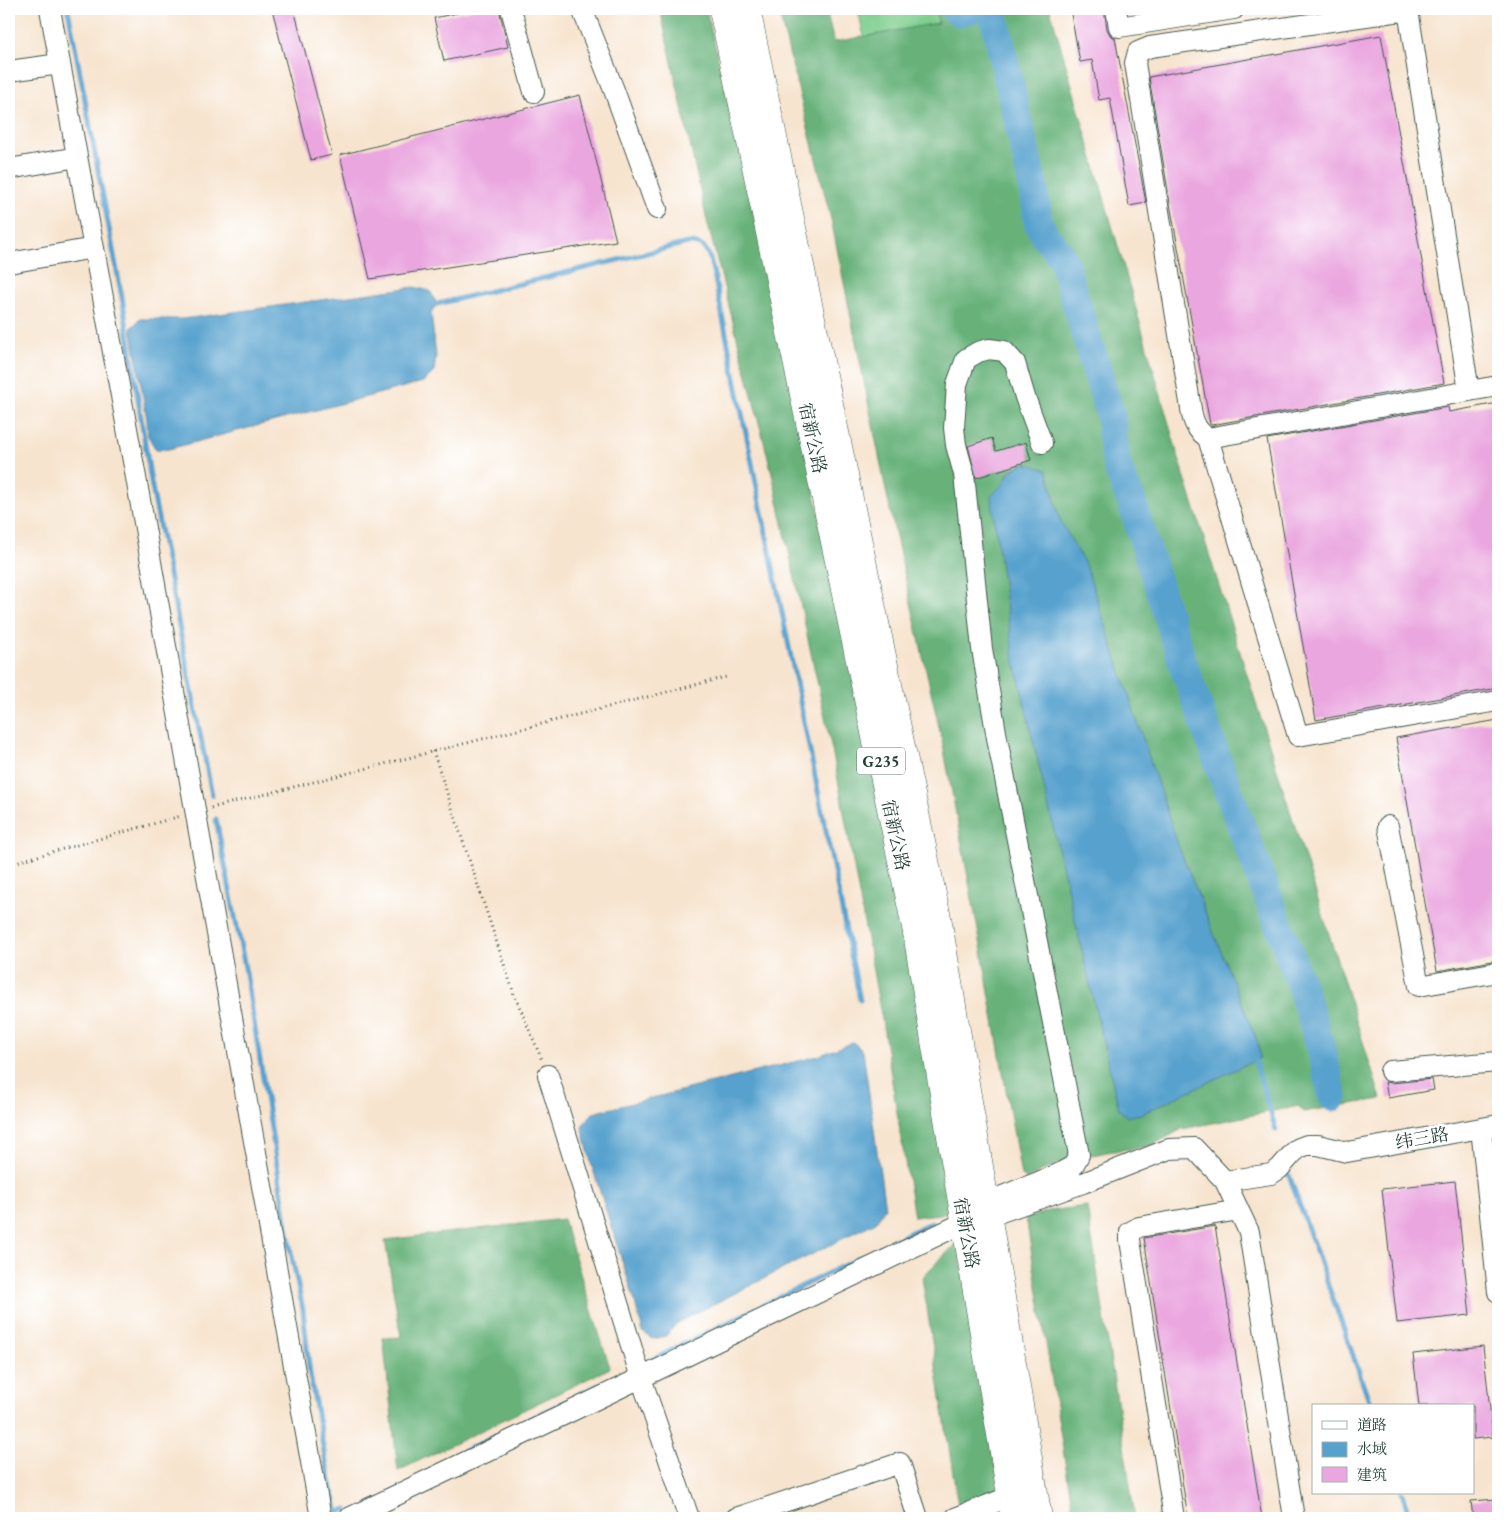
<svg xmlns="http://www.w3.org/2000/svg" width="1507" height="1527" viewBox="0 0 1507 1527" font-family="'EB Garamond','Noto Serif SC',serif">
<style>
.green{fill:#7fcf8f;stroke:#4f8662}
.forest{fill:#67b27a;stroke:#437857}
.water{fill:#56a1ce;stroke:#3a6f81}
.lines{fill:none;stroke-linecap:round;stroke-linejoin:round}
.stream{stroke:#56a1ce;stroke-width:5}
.river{stroke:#56a1ce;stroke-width:29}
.building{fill:#eaa6df}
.minor-casing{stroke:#3f564b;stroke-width:22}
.highway-casing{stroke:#3f564b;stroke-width:29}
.path{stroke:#3f564b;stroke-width:3;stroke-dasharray:1 4;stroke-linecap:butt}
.minor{stroke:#fff;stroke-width:20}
.highway{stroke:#fff;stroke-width:28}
.labels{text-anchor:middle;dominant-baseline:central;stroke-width:5;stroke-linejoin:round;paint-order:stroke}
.shield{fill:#fff;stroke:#627771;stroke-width:1}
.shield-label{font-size:16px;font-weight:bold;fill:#1f3d34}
.street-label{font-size:18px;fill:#1f3d34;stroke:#fff}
</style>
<rect width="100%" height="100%" fill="#fff"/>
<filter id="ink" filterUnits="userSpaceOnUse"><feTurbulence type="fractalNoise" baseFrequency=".02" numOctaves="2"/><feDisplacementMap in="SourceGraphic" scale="10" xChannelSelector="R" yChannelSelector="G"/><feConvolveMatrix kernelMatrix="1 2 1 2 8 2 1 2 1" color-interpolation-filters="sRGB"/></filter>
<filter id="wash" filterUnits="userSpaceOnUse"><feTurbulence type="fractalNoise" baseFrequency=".0096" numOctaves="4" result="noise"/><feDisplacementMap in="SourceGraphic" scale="20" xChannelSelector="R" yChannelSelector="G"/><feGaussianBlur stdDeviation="1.12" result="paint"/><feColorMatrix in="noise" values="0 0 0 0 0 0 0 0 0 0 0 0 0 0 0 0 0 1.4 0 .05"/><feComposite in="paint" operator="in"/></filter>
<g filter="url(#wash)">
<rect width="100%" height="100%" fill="#f7e4cf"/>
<path class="green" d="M858 9H936L939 23 864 37Z"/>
<path class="forest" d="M660 9H706L759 228 907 931 953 1201 948 1213 914 1217 882 1020 835 764 772 473 707 221Z
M778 9H826L834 42 938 23 936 9H1050L1179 459 1381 1099 1303 1112 1299 1106 1182 1129 1151 1146 1107 1152 1061 1162 1026 1179 1021 1176 981 946 943 745 890 510 831 219Z
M1087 1206 1135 1518H1074L1026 1218 1049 1211Z
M563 1219 610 1368 398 1471 383 1338 401 1337 385 1240Z
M958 1242 1004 1518H960L922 1277Z"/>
<path class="water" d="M414 287 430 291 437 304 431 313 436 356 434 372 423 382 169 449 156 450 148 436 147 420 131 328 140 319H183Z
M1025 463 1047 470 1060 520 1086 566 1178 845 1258 1043 1260 1058 1141 1114 1127 1117 1119 1110 1013 654 991 496 1003 484 1010 471Z
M853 1042 863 1051 885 1208 876 1222 696 1313 676 1324 666 1336 652 1339 643 1332 635 1302 591 1163 582 1126 593 1113 818 1056Z"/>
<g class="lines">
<path class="stream" d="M68 9 123 303 151 482 212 795
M437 304 688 243C711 242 710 261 715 279L860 1000
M216 819 246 973 291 1252 303 1310 310 1375 326 1463 338 1513
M1253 1055 1276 1130
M1289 1175 1371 1406
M650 1361 932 1222
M445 1461 626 1372
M1402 1493 1410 1518
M333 1515 347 1509"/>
<path class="river" d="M955 9 959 12 971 9
M990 9 994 17 1034 190 1038 222 1046 238 1054 246 1063 260 1111 417 1112 437 1117 466 1132 503 1185 670 1239 820 1299 979 1319 1041 1333 1097"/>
</g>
<g id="blocks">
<path class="building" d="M272 9H294L332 155 311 160Z
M476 9H499L508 47 444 61 434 18Z
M1070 9H1104L1107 29 1110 35 1115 38 1146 203 1129 206 1110 98 1099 100 1092 60 1080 62Z
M1381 35 1444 383 1211 425 1210 424 1171 209 1149 77Z
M580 95 616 241 370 279 340 155Z
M1498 403V688L1316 720 1267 439 1448 407 1449 412Z
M992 438 996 451 1026 442 1031 460 976 478 968 446Z
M1498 720V960L1437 971 1396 738Z
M1432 1079 1434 1090 1388 1098 1385 1082 1391 1083Z
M1455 1181 1470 1315 1397 1323 1382 1189Z
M1215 1226 1262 1518H1188L1144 1238Z
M1483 1346 1493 1437 1473 1439V1406H1419L1413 1354Z
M1498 1499V1518H1473L1471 1501Z"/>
</g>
</g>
<g filter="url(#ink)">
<use href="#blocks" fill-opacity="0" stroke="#3f564b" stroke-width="1"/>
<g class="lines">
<defs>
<path id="minor" d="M50 9 135 472 321 1518
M511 9 534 92
M582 9 614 90 657 209
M1116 9 1119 27 1234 9
M1408 9V10L1469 391 1208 438C1198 431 1195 426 1192 415L1135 63 1138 52 1150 47 1408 10
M9 71 60 64
M9 169 77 157
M9 263 94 248
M1469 391 1498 386
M1208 438 1298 736 1498 701
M1388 826 1419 986 1498 972
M1390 1071 1498 1062
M548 1075 641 1378 689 1518
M1481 1128 1498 1292
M1225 1181 1271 1174 1279 1169 1293 1153 1299 1148 1307 1145H1318L1347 1152 1498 1125
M985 1203 1056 1175 1073 1166 1079 1155 997 738 982 649 964 474 956 445 954 428 957 384 966 359 978 352 989 349 1004 351 1015 363 1025 397 1042 443
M987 1217 1083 1183 1169 1149 1194 1148 1225 1181 1249 1232 1294 1518
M349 1518 965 1222
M736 1518 900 1463 918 1518
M955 1518 1024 1491
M1174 1518 1130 1240V1232L1139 1227 1239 1210"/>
<path id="highway" d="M723 9 916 927 1015 1518
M746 9 938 923 1038 1518"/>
</defs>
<use href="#minor" class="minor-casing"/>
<use href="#highway" class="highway-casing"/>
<path class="path" d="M433 751 514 994 542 1060
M211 808 726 677
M9 864 181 816"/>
<use href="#minor" class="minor"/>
<use href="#highway" class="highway"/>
</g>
</g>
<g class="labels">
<rect class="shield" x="857" y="747.5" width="48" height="27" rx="4"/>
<g class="shield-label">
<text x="881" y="761">G235</text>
</g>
<g class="street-label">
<text transform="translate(813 438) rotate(78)">宿新公路</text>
<text transform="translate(896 835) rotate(78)">宿新公路</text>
<text transform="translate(1422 1138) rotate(-10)">纬三路</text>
<text transform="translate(967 1233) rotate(80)">宿新公路</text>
</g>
</g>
<rect width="1507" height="1527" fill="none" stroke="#fff" stroke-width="30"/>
<rect x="1312" y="1404" width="162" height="90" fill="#ffffff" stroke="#a5b1ae"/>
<rect x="1322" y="1421" width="25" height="8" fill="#ffffff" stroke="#a5b1ae"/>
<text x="1357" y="1430" font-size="15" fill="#1f3d34">道路</text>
<rect x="1322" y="1442" width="25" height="15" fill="#56a1ce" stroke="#a5b1ae"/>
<text x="1357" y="1454" font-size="15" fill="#1f3d34">水域</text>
<rect x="1322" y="1467" width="25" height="15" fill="#eaa6df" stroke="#a5b1ae"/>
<text x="1357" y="1480" font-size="15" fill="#1f3d34">建筑</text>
</svg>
